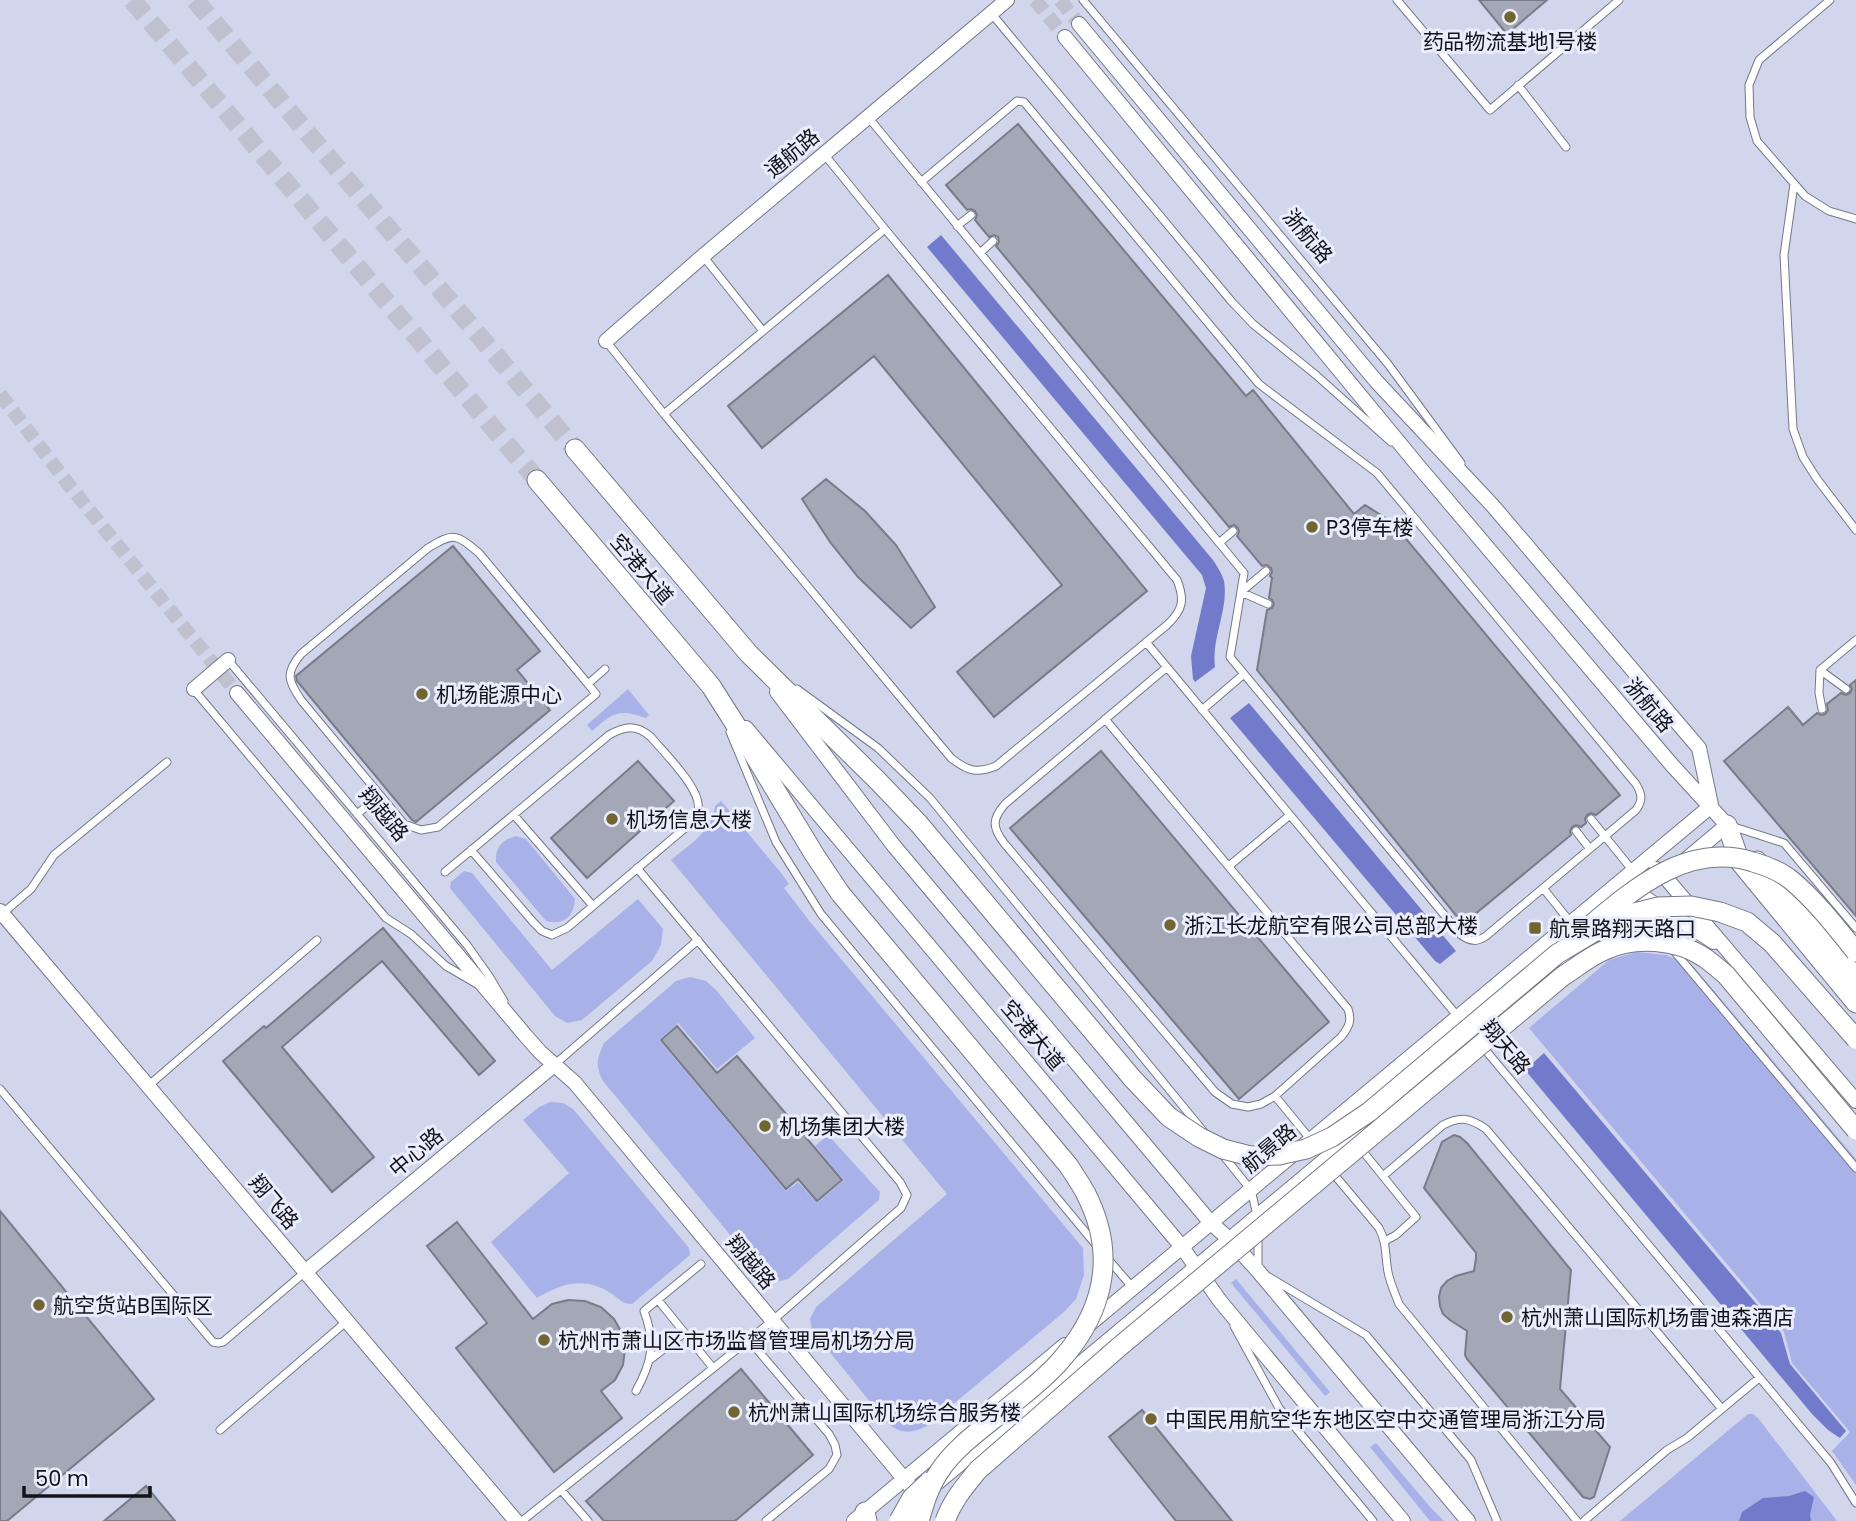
<svg xmlns="http://www.w3.org/2000/svg" width="1856" height="1521" viewBox="0 0 1856 1521" font-family="Poppins,'Noto Sans SC',sans-serif">
<style>
.built{fill:#d1d6ec}
.green{fill:#a9b2e8}
.water{fill:#727bcb}
.building{fill:#a4a7b6;stroke:#787b89;stroke-width:2}
.lines{fill:none;stroke-linecap:round;stroke-linejoin:round}
.street-tunnel{stroke:#bfc1cf;stroke-width:14;stroke-dasharray:14 7;stroke-linecap:butt}
.secondary-tunnel{stroke:#bfc1cf;stroke-width:19;stroke-dasharray:19 10;stroke-linecap:butt}
.lane-casing{stroke:#757886;stroke-width:9}
.street-casing{stroke:#757886;stroke-width:16}
.secondary-casing{stroke:#757886;stroke-width:21}
.lane{stroke:#fff;stroke-width:7}
.street{stroke:#fff;stroke-width:14}
.secondary{stroke:#fff;stroke-width:19}
.secondary-bridge-casing{stroke:#757886;stroke-width:21;stroke-linecap:butt}
.secondary-bridge{stroke:#fff;stroke-width:19}
.poi-dot{fill:#716532;stroke:#eaedfd;stroke-width:2.5}
.labels{text-anchor:middle;dominant-baseline:central;stroke-width:6;stroke-linejoin:round;paint-order:stroke}
.poi-label{font-size:21px;fill:#121318;stroke:#eaedfd;text-anchor:start}
.street-label{font-size:21px;fill:#121318;stroke:#eaedfd}
</style>
<rect width="100%" height="100%" fill="#dde0ef"/>
<path class="built" d="M0 0H1856V1521H0Z"/>
<path class="green" d="M628 689 649 715 646 718C618 708 613 713 592 731L587 725Z
M721 801 782 874 789 884 784 888 811 923 1083 1248 1084 1275 1076 1299 1064 1312 927 1426C909 1434 902 1434 887 1423L812 1330 810 1319 816 1307 947 1194 671 860C690 844 712 832 715 806Z
M516 836 526 839 575 899C574 917 563 926 546 921L496 862C495 847 502 840 516 836Z
M464 871 472 873 552 970 638 899 663 929 661 945 652 961 582 1020 567 1023 555 1016 450 888 451 882Z
M1637 952 1666 955 1694 967 1856 1159V1485L1832 1451 1850 1432 1792 1363 1784 1332 1529 1028 1609 960Z
M690 977 706 981 717 991 755 1038 717 1069 678 1023 659 1040 786 1191 798 1182 817 1203 844 1180 815 1146 828 1135 880 1192 879 1200 788 1279 777 1282 765 1277 603 1081C595 1065 597 1059 604 1043L676 981Z
M550 1102 563 1103 573 1109 689 1248 690 1255 632 1304C623 1304 619 1299 612 1294 585 1276 563 1283 537 1298L491 1242 569 1173 523 1120 539 1107Z
M1236 1279 1330 1392 1325 1396 1231 1283Z
M1748 1414H1753L1758 1418 1837 1521H1620Z
M1376 1443 1430 1507 1444 1521H1430L1370 1447Z"/>
<path class="water" d="M941 235 1213 560C1217 566 1222 574 1224 581 1229 609 1211 638 1215 667L1195 682 1193 679 1191 656 1206 588 1202 575 927 247Z
M1249 703 1456 951 1440 964 1435 961 1230 718Z
M1544 1053 1781 1333 1790 1364 1846 1431 1840 1438 1828 1430 1812 1414 1525 1070Z
M1805 1491 1814 1497 1810 1515 1811 1521H1739L1742 1512 1763 1498 1789 1496Z"/>
<path class="building" d="M1479 0H1547L1507 34Z
M1018 124 1246 396 1253 390 1354 514 1365 505 1392 522 1620 795 1596 815 1591 813 1587 815 1585 819 1586 823 1581 827 1576 825 1572 827 1570 831 1571 835 1463 924 1257 670 1267 610 1272 608 1274 604 1272 600 1269 598 1272 578 1270 576 1272 572 1271 568 1267 565 1262 566 1237 536 1239 532 1238 528 1234 525 1229 527 996 246 999 242 998 237 994 235 989 237 975 220 977 215 975 211 971 209 967 210 946 185Z
M888 275 1147 591 994 717 957 672 1062 585 874 356 762 448 728 406Z
M826 479 865 511 896 545 935 607 911 628 858 577 830 542 802 499Z
M453 546 540 651 517 670 550 710 416 822 412 820 297 681 296 676Z
M1856 680V916L1724 761 1788 707 1803 725 1817 713 1821 715 1825 714 1828 710 1827 704 1841 693 1846 695 1850 693 1852 689 1850 685Z
M1101 751 1329 1022 1239 1099 1010 828Z
M638 761 674 801 587 878 551 838Z
M383 928 495 1061 479 1075 382 961 282 1047 374 1157 332 1192 223 1061 264 1026 266 1028Z
M677 1026 717 1073 737 1056 842 1180 817 1201 798 1179 786 1189 661 1040Z
M1454 1135 1460 1137 1467 1143 1571 1270 1560 1389 1610 1447 1594 1497 1590 1499 1583 1497 1467 1359 1465 1355 1467 1331 1450 1320 1443 1314 1440 1306 1439 1297 1441 1288 1447 1281 1456 1276 1474 1271 1476 1258V1253L1473 1249 1424 1188 1442 1142Z
M0 1211 154 1399 7 1521H0Z
M457 1222 533 1319 552 1304 568 1300 585 1301 601 1307 614 1319 622 1333 625 1349 623 1365 615 1380 601 1391 622 1418 554 1472 456 1348 487 1323 427 1246Z
M741 1369 813 1455 735 1521H604L586 1501Z
M1142 1410 1232 1521H1176L1109 1437Z
M146 1486 175 1521H104Z"/>
<g class="lines">
<path class="street-tunnel" d="M1035 0 1065 37
M1060 0 1079 24
M0 394 69 485 237 693"/>
<path class="secondary-tunnel" d="M132 0 537 480
M195 0 575 449"/>
<defs>
<path id="lane" d="M1083 0 1388 364 1461 463
M1397 0 1490 110 1619 0
M1830 0 1759 60 1749 85 1750 117 1757 141 1805 196 1829 211 1856 219
M991 13 1232 302 1253 324 1316 375 1391 442
M1518 85 1566 147
M868 117 1244 573 1230 657 1461 935C1471 942 1477 942 1486 936L1636 810C1643 800 1642 794 1636 784L1377 473 1259 384 1024 102 1017 101 921 182
M824 154 885 229 1177 580C1185 600 1183 610 1167 625L996 766C976 774 968 771 951 758L664 414 885 229
M1794 184 1784 255 1793 429 1803 457 1817 479 1856 530
M957 226 971 215
M980 253 993 241
M703 256 763 331
M606 341 664 414
M1219 543 1233 531
M1266 571 1241 592 1268 604
M1146 642 1459 1018
M228 660 467 945 489 976 504 1001
M1820 670 1846 689
M588 684 479 553C456 534 454 532 428 548L301 654C285 673 288 681 301 700L404 824 421 830 438 827 596 694 588 684 605 669
M797 689 878 748 930 798 1204 1132
M194 690 386 918 411 934 446 966 477 984
M1822 709 1819 693 1820 670 1856 640
M1202 710 1244 674
M1105 719 1348 1009C1352 1021 1349 1027 1341 1037L1275 1096 1261 1104 1248 1107 1232 1104 1215 1092 1004 843C992 827 992 819 1005 804L1167 667
M730 732 776 842 821 914 1097 1246
M357 814 380 796
M514 815 593 906
M1591 819 1633 871
M1731 826 1784 843 1856 928
M1576 831 1590 849
M1229 866 1290 815
M445 872 609 735C625 726 636 724 651 737 663 752 703 790 698 810 696 817 689 824 685 828L567 928 552 935 542 931 534 923 471 850
M1543 888 1571 923
M3 913 31 889 54 855 167 762
M1643 913 1664 939
M1674 951 1856 1168
M1482 1046 1831 1463 1856 1503
M554 1065 698 940
M148 1086 317 940
M0 1089 213 1342 218 1343 223 1342 305 1272
M1275 1096 1311 1140
M1361 1149 1416 1217 1396 1235 1385 1241
M1222 1154 1251 1190 1257 1215
M1332 1172 1379 1228C1387 1243 1385 1256 1388 1272 1390 1283 1395 1293 1399 1304L1577 1521
M1383 1176 1443 1125C1461 1116 1470 1118 1486 1129L1722 1409
M1258 1234V1268
M1107 1258 1133 1288
M1269 1277 1366 1335 1471 1460 1497 1521
M658 1300 713 1368
M1234 1326 1279 1408 1373 1521
M749 1340 829 1434 835 1445 837 1455 829 1469 766 1521
M651 1359 684 1333
M636 1391C652 1362 656 1343 644 1311L701 1264
M220 1430 347 1321
M561 1490 588 1521
M522 1521 772 1321 901 1208 907 1195 900 1182 637 868
M1584 1521 1667 1450 1687 1438 1759 1378"/>
<path id="street" d="M1079 24 1376 381 1493 506 1699 748 1711 805
M1065 37 1420 468 1671 764 1727 825 1683 862
M606 341 703 256 1007 0
M194 689 228 660
M777 692 894 846 1211 1223 1229 1239 1258 1271 1468 1521
M237 693 525 1035 540 1052 575 1083 910 1486
M746 728 1182 1247 1220 1301 1403 1521
M1656 869 1665 877 1856 1101
M1631 883 1642 896 1714 942
M0 911 516 1521
M1519 998 1576 951
M305 1272 554 1065
M1086 1327 1711 806
M938 1482 1380 1114
M854 1521 1065 1345"/>
<path id="secondary" d="M575 449 749 654 877 780 919 824
M537 480 711 686 744 738 814 854 840 893
M1727 825 1740 862 1856 1003
M1757 861 1856 978
M865 1512 867 1521"/>
</defs>
<use href="#lane" class="lane-casing"/>
<use href="#street" class="street-casing"/>
<use href="#secondary" class="secondary-casing"/>
<use href="#lane" class="lane"/>
<use href="#street" class="street"/>
<use href="#secondary" class="secondary"/>
<defs>
<path id="secondary-bridge" d="M919 824 1132 1078 1169 1117 1199 1137 1223 1149 1250 1156 1279 1155 1306 1149 1332 1137 1369 1112 1557 954 1597 930 1630 914 1658 907 1691 906 1720 912 1747 922 1772 943 1856 1039
M840 893 1068 1165C1074 1174 1080 1183 1085 1192 1117 1253 1105 1310 1061 1360 1045 1379 1024 1394 1005 1410 983 1428 955 1447 939 1472 929 1487 924 1504 919 1521
M1592 924C1637 886 1690 842 1753 862 1767 866 1780 871 1791 880 1816 901 1836 927 1856 952
M899 1521 912 1498 929 1482
M945 1521C952 1501 965 1486 978 1470L1119 1347 1563 976C1576 968 1590 956 1605 950 1635 936 1677 939 1705 958 1712 963 1719 969 1726 975L1856 1130"/>
</defs>
<use href="#secondary-bridge" class="secondary-bridge-casing"/>
<use href="#secondary-bridge" class="secondary-bridge"/>
</g>
<g class="poi-dot">
<circle cx="1510" cy="17" r="7"/>
<circle cx="1312" cy="527" r="7"/>
<circle cx="422" cy="694" r="7"/>
<circle cx="612" cy="819" r="7"/>
<circle cx="1170" cy="925" r="7"/>
<rect x="1528" y="921" width="14" height="14" rx="3.5"/>
<circle cx="765" cy="1126" r="7"/>
<circle cx="39" cy="1305" r="7"/>
<circle cx="1507" cy="1317" r="7"/>
<circle cx="544" cy="1340" r="7"/>
<circle cx="734" cy="1412" r="7"/>
<circle cx="1151" cy="1419" r="7"/>
</g>
<g class="labels">
<g class="poi-label">
<text x="1510" y="41" text-anchor="middle">药品物流基地1号楼</text>
<text x="1326" y="527">P3停车楼</text>
<text x="436" y="694">机场能源中心</text>
<text x="626" y="819">机场信息大楼</text>
<text x="1184" y="925">浙江长龙航空有限公司总部大楼</text>
<text x="1549" y="928">航景路翔天路口</text>
<text x="779" y="1126">机场集团大楼</text>
<text x="53" y="1305">航空货站B国际区</text>
<text x="1521" y="1317">杭州萧山国际机场雷迪森酒店</text>
<text x="558" y="1340">杭州市萧山区市场监督管理局机场分局</text>
<text x="748" y="1412">杭州萧山国际机场综合服务楼</text>
<text x="1165" y="1419">中国民用航空华东地区空中交通管理局浙江分局</text>
</g>
<g class="street-label">
<text transform="translate(792 153) rotate(-40)">通航路</text>
<text transform="translate(1308 236) rotate(50)">浙航路</text>
<text transform="translate(642 569) rotate(50)">空港大道</text>
<text transform="translate(1649 705) rotate(50)">浙航路</text>
<text transform="translate(384 814) rotate(50)">翔越路</text>
<text transform="translate(1033 1035) rotate(50)">空港大道</text>
<text transform="translate(1506 1047) rotate(50)">翔天路</text>
<text transform="translate(1269 1148) rotate(-40)">航景路</text>
<text transform="translate(416 1152) rotate(-40)">中心路</text>
<text transform="translate(274 1202) rotate(50)">翔飞路</text>
<text transform="translate(751 1262) rotate(50)">翔越路</text>
</g>
</g>
<path d="M24 1486v10h126v-10" fill="none" stroke="#121318" stroke-width="3.5"/>
<text x="35" y="1486" font-size="21" fill="#121318" stroke="#eaedfd" stroke-width="5" paint-order="stroke">50 m</text>
</svg>
